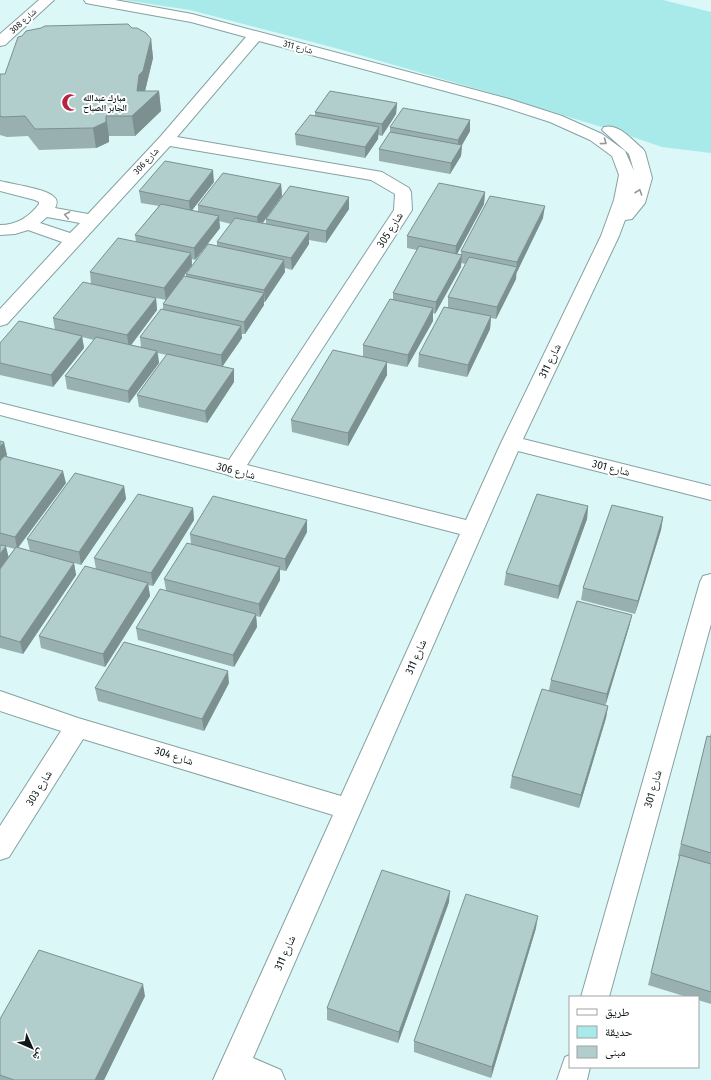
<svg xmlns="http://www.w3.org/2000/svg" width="711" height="1080" viewBox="0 0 711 1080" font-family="'Fira Sans Condensed','Noto Naskh Arabic',sans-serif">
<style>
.green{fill:#a8eaea}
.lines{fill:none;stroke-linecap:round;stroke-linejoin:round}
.minor-casing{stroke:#87a1a1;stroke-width:2}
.minor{fill:#fff;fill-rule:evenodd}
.wall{fill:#98b0af;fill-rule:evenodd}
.shaded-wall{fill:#7c908f}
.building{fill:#b1cdcc;stroke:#7c908f}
.oneway{stroke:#939898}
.labels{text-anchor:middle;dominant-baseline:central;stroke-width:4;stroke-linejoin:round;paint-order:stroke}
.far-street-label{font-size:9px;fill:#0f1919;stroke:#fff}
.far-poi-label{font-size:9px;font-weight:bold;fill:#0f1919;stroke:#fff;text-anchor:start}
.street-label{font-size:11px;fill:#0f1919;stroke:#fff}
</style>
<rect width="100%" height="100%" fill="#dbf7f7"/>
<path class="green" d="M124 0H663L711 12V153L662 147 624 134 501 96 339 49 190 10Z"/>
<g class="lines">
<defs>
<path id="minor" d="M39 0H54L5 45 0 46V34Z
M84 0H115L192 14 509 99 562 116 602 134 625 151 634 171 629 154 602 130 604 127C619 123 632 140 643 149L645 152 652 178 645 203 632 219 625 220 619 236 523 439 711 486V500L518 451 253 1058 281 1070 285 1080H213L333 815 83 739 9 857 0 860V826L61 731 0 711V691L78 718 341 796 460 534 236 476 233 477 225 474 0 415V403L229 460 394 210 395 194 371 180 170 146 7 324 0 326V309L62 242 28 230 15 234 0 235V225C17 225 29 217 39 204V202L35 200 0 191V181C12 184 47 189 54 197 58 200 57 204 55 208L88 214 160 137 246 37 191 22 91 4 86 3ZM259 41 497 105 550 122 590 140 612 156 619 175 614 200 601 236 501 443 466 520 247 465 412 210 411 192 409 188 382 172 177 137ZM47 217 80 223 70 233 40 223Z
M711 574V624L609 997H581L700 582 703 576Z
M570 1055V1067H590L587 1080H557L565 1057Z"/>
</defs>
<use href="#minor" class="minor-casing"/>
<use href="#minor" class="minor"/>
</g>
<path class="wall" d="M132 28 151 39 153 58 145 91H159L161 111 135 136H109V142L96 148 39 150 28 136 7 137 0 135V74H5Z
M397 103 396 114 382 136 378 135V139L365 158 296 145 295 134 315 116V112Z
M470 120V131L462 145 461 156 450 174 379 161V149L390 133V127Z
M214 182 192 210 198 212V205L281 184 282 196 263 223 266 224V219L349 209 326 243 309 240V244L292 270 285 268V272L265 302H264V305L245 334H241L242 338 222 367 234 369V382L207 423 139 407 137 395 167 355 158 353 159 363 129 403 67 389 65 376 94 340 82 337 84 348 53 387 0 375V343L55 330 53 318 91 284 90 272 136 242 135 235 159 206 141 203 139 191ZM219 221 231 224 217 242V246L186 274V276L182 278 192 265V259L195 260 220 228ZM156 298 166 300 163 304V309L140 337 141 347 131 345 157 310Z
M485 192 484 204 457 254 461 255V251L543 218 516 274V279L496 319 491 318 490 329 467 377 418 367 419 354 448 307V297L466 264 461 263V267L435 314 433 313V321L407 367 387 363V375L348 446 292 432 291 420 363 357V345L393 300V293L417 250 407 248V236Z
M0 441 7 455 6 456 66 483 18 548 30 551 27 539 124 486 126 499 81 565 74 563 76 575 23 654 0 648V545L8 557 15 549 0 545Z
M588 506 587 519 558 599 504 585 506 573Z
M193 508 194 520 153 586 148 585 150 596 105 667 41 648 39 636 96 569 94 558Z
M663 517 661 530 635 614 581 600 583 588Z
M307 520V532L286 571 280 570V580L260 617 256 616 257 627 234 667 138 640 136 628 166 590 164 579 191 544 190 534Z
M632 615 629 627 605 705 608 706 606 718 579 808 510 788 512 776 549 690 551 680Z
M229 683 204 731 98 701 95 688Z
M711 733V1004L698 1000V997H687L648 985 679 857 678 856 704 748 707 736H710Z
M449 902 398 1043 327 1020V1008Z
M536 928 491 1078 414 1052V1041Z
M145 996 104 1080H0V1019Z"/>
<path class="shaded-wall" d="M151 39 153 58 145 91H159L161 111 135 136 132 116 139 75Z
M397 103 396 114 382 136V124Z
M106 116 109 136V142L96 148 93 128Z
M470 120V131L462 145 461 156 450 174 451 163 458 151V140Z
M379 127 378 139 365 158V147Z
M213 170 214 182 190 213 189 201Z
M281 184 282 196 258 229 257 217Z
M485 192 484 204 455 258 456 246Z
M349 197V209L326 243V231Z
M545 206 543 218 516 274 517 262Z
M219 216 220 228 195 260 194 248Z
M309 232V244L292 270 291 258Z
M191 253 192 265 166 300 164 288Z
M462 255 461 267 435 314 436 302Z
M284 260 285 272 265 302 264 290Z
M517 267 516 279 496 319 497 307Z
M264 293V305L245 334 244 322Z
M156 298 157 310 129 348 127 335Z
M433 308V321L407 367 408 355Z
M491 316 490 329 467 377 468 365Z
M241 326 242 338 222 367 221 355Z
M82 336 84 348 53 387 51 375Z
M157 351 159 363 129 403 128 391Z
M387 362V375L348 446V433Z
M234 369V382L207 423 205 411Z
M4 442 7 455 0 463V447Z
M63 471 66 483 17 549 15 537Z
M124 486 126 499 81 565 79 552Z
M588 506 587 519 558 599 559 586Z
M193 508 194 520 153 586 151 573Z
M663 517 661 530 635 614 638 601Z
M307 520V532L286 571 285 559Z
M6 546 9 559 0 571V554Z
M74 563 76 575 23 654 20 642Z
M280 567V580L260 617 259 604Z
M148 583 150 596 105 667 103 654Z
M256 614 257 627 234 667 233 655Z
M632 615 629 627 605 707 607 694Z
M228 671 229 683 204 731 202 719Z
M608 706 606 718 579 808 581 795Z
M450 891 449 902 398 1043 399 1032Z
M538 916 536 928 491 1078 492 1067Z
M143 984 145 996 104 1080H95Z"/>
<path class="building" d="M128 24 132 28H137L146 33 151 39 143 71 139 75 137 91H159L132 116H106V122L93 128 35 129 25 116 3 117 0 116V74H5L18 37 22 36 26 31 41 28 45 26Z
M330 91 397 103 382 124 315 112Z
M403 108 470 120 458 140 390 127Z
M310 115 379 127 365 147 295 134Z
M390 132 462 145 451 163 379 149Z
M165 161 213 170 189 201 139 191Z
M223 173 281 184 257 217 198 205Z
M439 183 485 192 456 246 407 236Z
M290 186 349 197 326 231 266 219Z
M490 196 545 206 517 262 461 251Z
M161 204 219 216 194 248 135 235Z
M235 218 309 232 291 258 217 242Z
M118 238 191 253 164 288 90 272Z
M208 244 284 260 264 290 186 274Z
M419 246 462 255 436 302 393 293Z
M469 257 517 267 497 307 448 297Z
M184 276 264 293 244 322 163 304Z
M83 282 156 298 127 335 53 318Z
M390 299 433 308 408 355 363 345Z
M444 307 491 316 468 365 419 354Z
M161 309 241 326 221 355 140 337Z
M19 321 82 336 51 375 0 363V343Z
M96 337 157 351 128 391 65 376Z
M333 350 387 362 348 433 291 420Z
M167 354 234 369 205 411 137 395Z
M0 441 4 442 0 447Z
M4 456 63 471 15 537 0 533V461Z
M75 473 124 486 79 552 27 539Z
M138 494 193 508 151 573 94 558Z
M537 494 588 506 559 586 506 573Z
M213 496 307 520 285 559 190 534Z
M612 505 663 517 638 601 583 588Z
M187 543 280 567 259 604 164 579Z
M0 545 6 546 0 554Z
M16 547 74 563 20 642 0 636V569Z
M85 566 148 583 103 654 39 636Z
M160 589 256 614 233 655 136 628Z
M577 601 632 615 607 694 551 680Z
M124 642 228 671 202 719 95 688Z
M542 689 608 706 581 795 512 776Z
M707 736 711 737V853L681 844Z
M680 855 711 864V992L651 973Z
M382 870 450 891 399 1032 327 1008Z
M466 894 538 916 492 1067 414 1041Z
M39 950 143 984 95 1080H14L0 1075V1019Z"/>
<defs><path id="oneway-chevron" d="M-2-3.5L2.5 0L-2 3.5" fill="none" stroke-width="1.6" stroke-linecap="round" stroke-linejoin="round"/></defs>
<g class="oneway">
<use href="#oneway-chevron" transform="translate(604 142) rotate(37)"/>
<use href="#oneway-chevron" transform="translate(639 192) rotate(-71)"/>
<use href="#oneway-chevron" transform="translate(67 215) rotate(-169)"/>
</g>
<defs>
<symbol id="mosque-bare" viewBox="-9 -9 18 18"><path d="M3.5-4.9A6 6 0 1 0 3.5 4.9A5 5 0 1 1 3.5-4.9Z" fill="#b62441" stroke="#fff" stroke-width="2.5" paint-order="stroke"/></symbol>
</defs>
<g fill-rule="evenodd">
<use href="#mosque-bare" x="58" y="90" width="25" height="25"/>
</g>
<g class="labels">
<g class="far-street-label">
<text transform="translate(23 21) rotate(-42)">شارع 308</text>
<text transform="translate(298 47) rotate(15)">شارع 311</text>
<text transform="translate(146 161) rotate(-47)">شارع 306</text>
</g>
<g class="far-poi-label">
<text x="83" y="98">مبارك عبدالله<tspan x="83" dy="10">الجابر الصباح</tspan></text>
</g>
<g class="street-label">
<text transform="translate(390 230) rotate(-58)">شارع 305</text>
<text transform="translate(550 361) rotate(-64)">شارع 311</text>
<text transform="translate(611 468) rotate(14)">شارع 301</text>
<text transform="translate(236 471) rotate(14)">شارع 306</text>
<text transform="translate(416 657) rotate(-66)">شارع 311</text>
<text transform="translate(174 756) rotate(17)">شارع 304</text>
<text transform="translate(39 788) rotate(-58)">شارع 303</text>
<text transform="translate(653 789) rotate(-74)">شارع 301</text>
<text transform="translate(285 953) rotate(-66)">شارع 311</text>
</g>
</g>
<rect x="569" y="996" width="130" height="72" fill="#ffffff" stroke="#9fa3a3"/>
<rect x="577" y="1009" width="20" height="6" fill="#ffffff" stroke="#9fa3a3"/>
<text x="605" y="1016" font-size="12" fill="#0f1919">طريق</text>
<rect x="577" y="1026" width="20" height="12" fill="#a8eaea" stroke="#9fa3a3"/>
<text x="605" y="1036" font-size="12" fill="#0f1919">حديقة</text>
<rect x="577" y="1046" width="20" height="12" fill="#b1cdcc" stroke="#9fa3a3"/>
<text x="605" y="1056" font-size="12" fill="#0f1919">مبنى</text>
<g transform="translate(32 1048) rotate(135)" stroke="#ffffff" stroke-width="3" paint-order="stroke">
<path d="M0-3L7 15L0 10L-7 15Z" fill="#0f1919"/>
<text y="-6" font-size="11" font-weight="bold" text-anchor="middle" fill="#0f1919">ش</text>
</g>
</svg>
